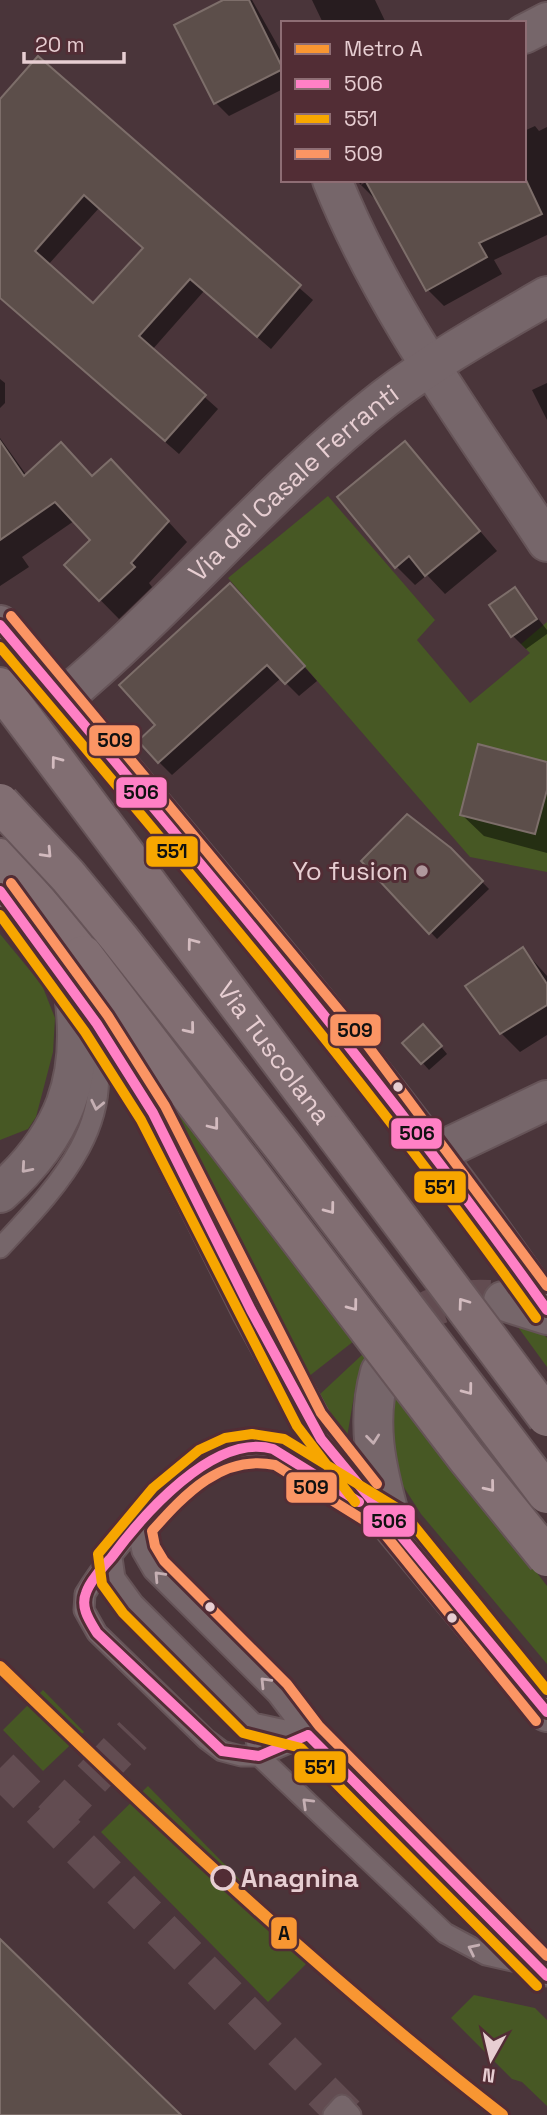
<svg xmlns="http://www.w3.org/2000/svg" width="547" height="2115" viewBox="0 0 547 2115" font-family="'Space Grotesk',sans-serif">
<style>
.green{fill:#475824}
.shadow{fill:#0007;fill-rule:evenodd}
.building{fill:#5c4e4a;stroke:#7d6e6a;stroke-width:2;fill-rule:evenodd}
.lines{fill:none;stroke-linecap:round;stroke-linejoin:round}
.street-tunnel{stroke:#624c51;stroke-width:38;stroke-dasharray:38 19;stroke-linecap:butt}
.secondary-tunnel{stroke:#624c51;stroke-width:38;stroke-dasharray:38 19;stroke-linecap:butt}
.lane-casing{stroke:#665458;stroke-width:23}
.street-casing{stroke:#665458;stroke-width:42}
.secondary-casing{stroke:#665458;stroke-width:42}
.primary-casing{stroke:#665458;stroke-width:42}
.lane{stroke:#76666a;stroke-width:19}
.street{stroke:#76666a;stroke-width:38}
.secondary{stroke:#76666a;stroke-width:38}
.primary{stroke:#816e72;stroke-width:38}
.primary-bridge-casing{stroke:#665458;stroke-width:42;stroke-linecap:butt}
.primary-bridge{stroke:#816e72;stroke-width:38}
.bus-1-casing{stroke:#522d35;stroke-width:16}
.bus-2-casing{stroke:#522d35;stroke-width:16}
.bus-3-casing{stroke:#522d35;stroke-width:16}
.bus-1{stroke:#ff80c5;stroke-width:10}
.bus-2{stroke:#f7a600;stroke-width:10}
.bus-3{stroke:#fb9564;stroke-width:10}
.metro-1-casing{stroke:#522d35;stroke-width:18}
.metro-1{stroke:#f89632;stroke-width:12}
.oneway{stroke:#d3bbbf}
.oneway2{stroke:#c5afb3}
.poi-dot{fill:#b0989d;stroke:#522d35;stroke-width:2.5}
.bus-dot{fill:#e7ced2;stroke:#522d35;stroke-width:2.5}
.stop-dot{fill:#522d35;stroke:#e7ced2;stroke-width:3.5}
.labels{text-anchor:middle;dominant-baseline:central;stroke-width:6;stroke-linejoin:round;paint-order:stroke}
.street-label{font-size:26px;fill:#e7ced2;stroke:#522d35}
.poi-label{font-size:26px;fill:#e7ced2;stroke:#522d35;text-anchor:end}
.stop-label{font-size:26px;font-weight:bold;fill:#e7ced2;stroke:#522d35;text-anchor:start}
.line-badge{stroke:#522d35;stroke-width:2.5}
.pale-badge-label{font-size:19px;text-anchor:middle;font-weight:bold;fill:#111}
</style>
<rect width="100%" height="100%" fill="#4a353a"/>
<path class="green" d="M328 496 435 620 417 640 470 703 530 653 521 644 547 622V762L478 744 460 814 535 834 547 790V872L470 857 228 578Z
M0 934 42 985 55 1018 53 1052 36 1117 28 1129 0 1140Z
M174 1105 354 1341 308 1377 293 1353Z
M515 1323 538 1328 547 1338V1367Z
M364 1353 367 1359 355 1390 347 1437 318 1396Z
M395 1378 416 1415 547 1586V1664L421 1514 389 1464Z
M43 1690 84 1732 43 1771 3 1730Z
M148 1786 314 1956 268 2002 101 1832Z
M474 1995 535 2008 547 2020V2106L522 2082 512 2079 451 2018Z"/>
<path class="shadow" d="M227 0H252L283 55V89L229 116 216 103Z
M312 0H375L386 23H323Z
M38 59 313 300 271 349 204 291 152 350 218 409 179 454 0 298V102ZM99 208 145 248 94 305 48 265Z
M535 126 539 131 547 127V235L494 260 502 274 444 306 428 290 377 199 376 200 359 183 358 180H362L361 185 369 180H524V131Z
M0 379 5 383V403L0 408Z
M547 383V420L532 390Z
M0 438 27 476 130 480 187 542 149 583 152 587 119 619 66 565 92 540 74 521 22 557 29 567 0 586Z
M405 443 497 551 445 594 427 575 415 585 396 566Z
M515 589 547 630V634L526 649 512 635Z
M244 599 317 681 299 696 281 678 172 775 159 762 158 726Z
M547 764V853L484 836 461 814Z
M450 849 489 889 437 939 363 861Z
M523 949 547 976V1035L520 1052 501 1033Z
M430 1033 447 1054 429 1070 405 1043Z"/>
<path class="building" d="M223 0H249L283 69 214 104 174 25Z
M38 56 301 285 257 337 190 279 139 336 206 395 165 441 0 298V99ZM84 195 143 248 93 303 35 251Z
M365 180H526L542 214 479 243 487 257 426 291Z
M0 441 24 476 61 442 92 476 111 459 169 521 131 563 135 567 99 601 64 565 90 540 55 502 0 540Z
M405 441 480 531 425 576 409 556 395 568 337 497Z
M230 583 305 666 285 684 267 665 158 763 138 741 155 725 119 685Z
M515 587 537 619 511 637 489 605Z
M478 744 547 762V790L535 834 460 815Z
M407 814 451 848 483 881 429 934 361 861Z
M523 947 547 984V1005L500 1034 465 986Z
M423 1024 442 1046 421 1064 402 1043Z
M0 1939 181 2115H0Z"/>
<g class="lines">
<path class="street-tunnel" d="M0 1768 346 2115
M52 1820 133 1735"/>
<path class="secondary-tunnel" d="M380 1372C399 1318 433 1296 490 1299"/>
<defs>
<path id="lane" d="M0 1248C54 1190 123 1121 90 1035
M137 1527 142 1551 153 1570 277 1694 308 1735 547 1976
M112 1558 115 1578 134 1604 253 1723 308 1735
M253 1723 259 1756 445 1933 486 1955 539 1967
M308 1735 259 1756H241L222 1751 206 1739 97 1633 84 1610 85 1594C113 1547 201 1441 260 1446 282 1447 336 1488 358 1501
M333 2115 342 2105 351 2115"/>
<path id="street" d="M524 34 547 22
M332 180C384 310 471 426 547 542
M434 1154 547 1100"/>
<g id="secondary">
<path d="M0 625C188 849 382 1069 547 1310"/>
<path id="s1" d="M62 699C175 605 269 489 385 398 436 359 492 328 547 296"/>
<path d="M0 891 97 1024 153 1113 251 1310 321 1439 547 1712"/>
<path d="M0 1193C64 1136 86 1079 74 994"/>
<path d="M503 1301 547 1315"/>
<path d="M380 1372C366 1422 376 1467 390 1517"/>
</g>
<g id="primary">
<path id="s2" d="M0 687 336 1135"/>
<path d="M0 858 83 955"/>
</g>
</defs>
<use href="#lane" class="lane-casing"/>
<use href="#street" class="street-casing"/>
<use href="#secondary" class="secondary-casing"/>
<use href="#primary" class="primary-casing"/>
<use href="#lane" class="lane"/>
<use href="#street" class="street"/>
<use href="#secondary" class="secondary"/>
<use href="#primary" class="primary"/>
<defs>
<path id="primary-bridge" d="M0 803 68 876 119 938 284 1148 547 1494
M83 955 466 1457 547 1557
M336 1135 547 1417"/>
</defs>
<use href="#primary-bridge" class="primary-bridge-casing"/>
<use href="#primary-bridge" class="primary-bridge"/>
<defs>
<path id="bus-1" d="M0 625C189 849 378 1071 547 1310
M0 891 97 1024 153 1113 251 1310 321 1439 547 1712
M308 1735 259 1756 222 1751 97 1633C90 1621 80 1608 86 1593 90 1581 102 1568 111 1558 142 1516 214 1432 273 1449L359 1502
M308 1735 547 1976"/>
<path id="bus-2" d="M0 647C185 866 370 1084 536 1318
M0 915 85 1032 141 1120 297 1426 355 1502
M537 1986 301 1748 243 1733 123 1613 102 1584 98 1554 153 1488 199 1450 225 1438 252 1434 284 1439 402 1511 547 1690"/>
<path id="bus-3" d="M11 616 362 1038 547 1286
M11 883 108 1016 165 1106 321 1413 377 1484
M536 1721 383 1532 275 1465C222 1454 185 1494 152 1531L155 1546 164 1561 287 1684 319 1726 547 1956"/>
</defs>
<use href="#bus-1" class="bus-1-casing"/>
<use href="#bus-2" class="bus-2-casing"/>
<use href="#bus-3" class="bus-3-casing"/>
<use href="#bus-1" class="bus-1"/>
<use href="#bus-2" class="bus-2"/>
<use href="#bus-3" class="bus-3"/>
<defs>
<path id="metro-1" d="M0 1667C162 1824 324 1977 502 2115"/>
</defs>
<use href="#metro-1" class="metro-1-casing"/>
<use href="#metro-1" class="metro-1"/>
</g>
<defs><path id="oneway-chevron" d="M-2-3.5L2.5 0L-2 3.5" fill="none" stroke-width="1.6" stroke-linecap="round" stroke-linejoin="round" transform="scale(1.75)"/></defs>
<g class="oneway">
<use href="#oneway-chevron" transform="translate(56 761) rotate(-127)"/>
<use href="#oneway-chevron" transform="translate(47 853) rotate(47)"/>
<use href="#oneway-chevron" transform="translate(192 943) rotate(-127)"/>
<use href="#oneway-chevron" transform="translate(190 1029) rotate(51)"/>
<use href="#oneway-chevron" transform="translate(214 1125) rotate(52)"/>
<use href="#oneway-chevron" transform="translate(330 1209) rotate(53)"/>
<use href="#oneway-chevron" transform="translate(463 1303) rotate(-126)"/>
<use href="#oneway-chevron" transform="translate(353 1306) rotate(53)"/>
<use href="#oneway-chevron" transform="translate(468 1390) rotate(53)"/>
<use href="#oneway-chevron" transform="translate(490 1487) rotate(51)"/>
</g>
<g class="oneway2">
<use href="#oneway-chevron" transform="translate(97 1105) rotate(102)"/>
<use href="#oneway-chevron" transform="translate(26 1168) rotate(131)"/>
<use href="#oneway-chevron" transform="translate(373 1439) rotate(84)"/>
<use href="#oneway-chevron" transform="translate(159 1576) rotate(-133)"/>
<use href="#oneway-chevron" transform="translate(265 1682) rotate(-134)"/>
<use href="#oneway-chevron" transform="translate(307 1803) rotate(-136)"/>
<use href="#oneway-chevron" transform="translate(473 1949) rotate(-154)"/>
</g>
<circle class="poi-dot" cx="422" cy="871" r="7"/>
<g class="bus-dot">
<circle cx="398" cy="1087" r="6"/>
<circle cx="210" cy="1607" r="6"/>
<circle cx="452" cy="1618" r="6"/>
</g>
<circle class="stop-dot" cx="223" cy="1878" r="11"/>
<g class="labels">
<g class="street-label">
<text stroke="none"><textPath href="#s1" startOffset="317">Via del Casale Ferranti</textPath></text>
<text stroke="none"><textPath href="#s2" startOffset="457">Via Tuscolana</textPath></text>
</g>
<g class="poi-label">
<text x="408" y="871">Yo fusion</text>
</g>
<g class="stop-label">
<text x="241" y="1878">Anagnina</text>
</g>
</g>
<g class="line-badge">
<rect x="88" y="724" width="53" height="33" rx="7" fill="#fb9564"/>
<rect x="115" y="776" width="53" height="33" rx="7" fill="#ff80c5"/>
<rect x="145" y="835" width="54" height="33" rx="7" fill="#f7a600"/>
<rect x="329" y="1013" width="53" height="34" rx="7" fill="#fb9564"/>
<rect x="390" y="1117" width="53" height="33" rx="7" fill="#ff80c5"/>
<rect x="413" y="1170" width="54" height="34" rx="7" fill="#f7a600"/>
<rect x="285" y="1471" width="53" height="33" rx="7" fill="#fb9564"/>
<rect x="362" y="1504" width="54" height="34" rx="7" fill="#ff80c5"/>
<rect x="293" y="1750" width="54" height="34" rx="7" fill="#f7a600"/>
<rect x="270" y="1916" width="28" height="34" rx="7" fill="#f89632"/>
</g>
<g class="pale-badge-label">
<text x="115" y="747">509</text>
<text x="141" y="799">506</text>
<text x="172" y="858">551</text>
<text x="355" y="1037">509</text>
<text x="417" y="1140">506</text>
<text x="440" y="1194">551</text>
<text x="311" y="1494">509</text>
<text x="389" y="1528">506</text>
<text x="320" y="1774">551</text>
<text x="284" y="1940">A</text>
</g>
<rect x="281" y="21" width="245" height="161" fill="#522d35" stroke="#8e6d74" stroke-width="2"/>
<rect x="295" y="44" width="35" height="10" fill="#f89632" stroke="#8e6d74" stroke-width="2"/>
<text x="344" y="56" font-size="21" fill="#e7ced2">Metro A</text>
<rect x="295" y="79" width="35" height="10" fill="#ff80c5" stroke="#8e6d74" stroke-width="2"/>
<text x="344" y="91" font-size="21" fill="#e7ced2">506</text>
<rect x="295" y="114" width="35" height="10" fill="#f7a600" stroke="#8e6d74" stroke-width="2"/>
<text x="344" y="126" font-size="21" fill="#e7ced2">551</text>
<rect x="295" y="149" width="35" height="10" fill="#fb9564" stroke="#8e6d74" stroke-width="2"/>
<text x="344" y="161" font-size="21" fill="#e7ced2">509</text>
<g transform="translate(491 2059) rotate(188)" stroke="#522d35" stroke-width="5" paint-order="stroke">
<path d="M0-5L12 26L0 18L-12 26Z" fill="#e7ced2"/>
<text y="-10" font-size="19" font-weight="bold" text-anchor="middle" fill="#e7ced2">N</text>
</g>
<path d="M24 52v10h100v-10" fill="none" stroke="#e7ced2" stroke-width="3.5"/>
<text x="35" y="52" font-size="21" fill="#e7ced2" stroke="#522d35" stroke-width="5" paint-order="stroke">20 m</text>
</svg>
